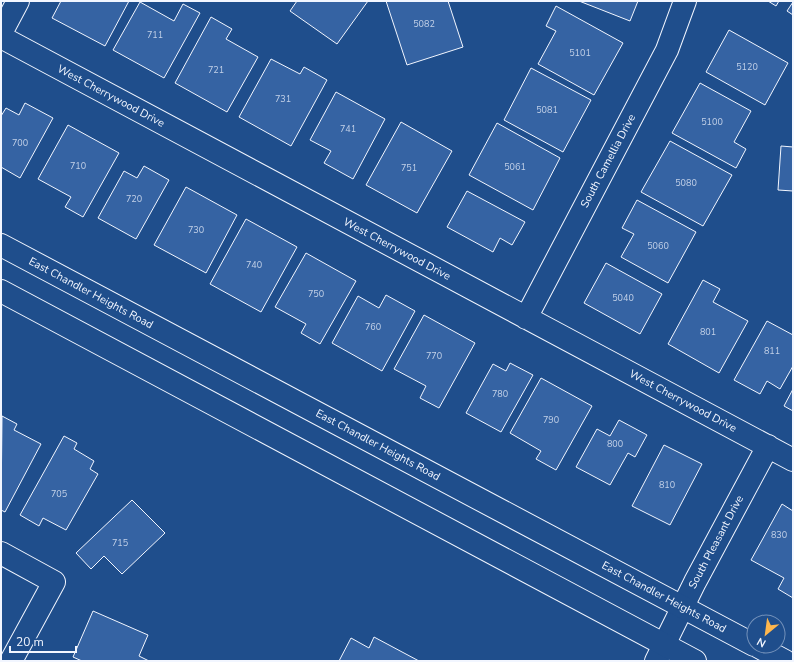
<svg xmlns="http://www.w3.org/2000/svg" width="794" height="662" viewBox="0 0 794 662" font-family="'Nunito Sans',sans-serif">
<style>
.building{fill:#3563a3;stroke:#f2f6ff}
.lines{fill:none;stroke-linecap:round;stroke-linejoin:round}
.minor-casing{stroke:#f2f6ff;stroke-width:24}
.major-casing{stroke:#f2f6ff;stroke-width:24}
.minor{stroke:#1f4e8c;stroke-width:22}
.major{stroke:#1f4e8c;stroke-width:22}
.labels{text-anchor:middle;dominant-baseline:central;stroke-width:3;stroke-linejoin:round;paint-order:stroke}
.number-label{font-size:9px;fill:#c3d1e8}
.street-label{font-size:11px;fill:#f2f6ff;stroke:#1f4e8c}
</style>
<rect width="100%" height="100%" fill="#1f4e8c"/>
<path class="building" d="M61 1H129L105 46 52 18Z
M297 1H368L337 44 290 11Z
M386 1H448L463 47 407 65Z
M579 1H638L630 21Z
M768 1H779L776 6Z
M140 2 174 21 183 4 200 13 164 78 113 50Z
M793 2V15L787 11Z
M556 6 623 43 594 95 538 64 556 31 546 26Z
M211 17 232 29 226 39 258 57 227 112 175 83Z
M729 30 788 63 765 105 706 72Z
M271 59 300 74 304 67 327 80 291 146 239 117Z
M531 68 591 100 563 152 504 120Z
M700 83 751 111 734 142 746 149 736 168 672 133Z
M336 92 385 119 353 179 324 163 331 151 310 140Z
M25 103 53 118 20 178 1 167V116L6 108 19 115Z
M401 122 452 151 417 213 366 185Z
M497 123 560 158 533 210 469 175Z
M68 125 119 153 83 217 65 207 71 197 38 179Z
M670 141 732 175 703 226 641 192Z
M781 146 793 147V191L778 190Z
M144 166 169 180 136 239 98 218 124 171 137 178Z
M186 187 237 215 206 273 154 245Z
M467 191 525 222 512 245 500 238 493 252 447 227Z
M637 200 696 232 668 283 621 257 634 234 622 228Z
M246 219 297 247 261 312 210 284Z
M306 253 356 281 320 344 301 333 306 324 275 307Z
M606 263 662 294 640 334 584 303Z
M703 280 720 289 713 302 748 321 719 373 668 344Z
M386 295 415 311 382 371 332 343 358 296 379 308Z
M424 315 475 343 439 408 420 398 426 386 394 369Z
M767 321 793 335V366L780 389 767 381 760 394 734 380Z
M510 363 533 375 501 432 466 413 493 364 506 371Z
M541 378 592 406 556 470 536 459 541 451 510 433Z
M793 389V411L784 406Z
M2 416 17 424 14 430 41 444 5 512 1 510Z
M619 420 647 435 635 457 628 453 610 485 576 467 597 429 610 436Z
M64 436 77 443 74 449 94 461 90 469 98 474 66 530 43 518 39 526 20 515Z
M664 445 702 464 670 525 632 506Z
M132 500 165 533 122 574 104 556 91 569 76 553Z
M782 504 793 511V598L778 589 784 578 751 560Z
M93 611 148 635 139 656 149 661H82L73 657Z
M374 637 419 661H339L351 638 369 648Z"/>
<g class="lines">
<defs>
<path id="minor" d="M1 33 18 1
M1 37 793 460
M526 318 667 50 685 1
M1 553 54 582 11 661
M656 661 695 582 768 446"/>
<path id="major" d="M1 245 754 645
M1 291 695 661
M757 646 785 661"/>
</defs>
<use href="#minor" class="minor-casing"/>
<use href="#major" class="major-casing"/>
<use href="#minor" class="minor"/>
<use href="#major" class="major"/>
</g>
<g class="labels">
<g class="number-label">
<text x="424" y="24">5082</text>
<text x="155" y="35">711</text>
<text x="580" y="53">5101</text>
<text x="747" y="67">5120</text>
<text x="216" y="70">721</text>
<text x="283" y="99">731</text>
<text x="547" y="110">5081</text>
<text x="712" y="122">5100</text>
<text x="348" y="129">741</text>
<text x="20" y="143">700</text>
<text x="78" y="166">710</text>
<text x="515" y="167">5061</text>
<text x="409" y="168">751</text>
<text x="686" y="183">5080</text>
<text x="134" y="199">720</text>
<text x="196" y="230">730</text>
<text x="658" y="246">5060</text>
<text x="254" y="265">740</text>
<text x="316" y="294">750</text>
<text x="623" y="298">5040</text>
<text x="373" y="327">760</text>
<text x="708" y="332">801</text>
<text x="772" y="351">811</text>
<text x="434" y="356">770</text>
<text x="500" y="394">780</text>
<text x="551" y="420">790</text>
<text x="615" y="444">800</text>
<text x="667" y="485">810</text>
<text x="59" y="494">705</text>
<text x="779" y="535">830</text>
<text x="120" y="543">715</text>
</g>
<g class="street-label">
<text transform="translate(111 96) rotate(28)">West Cherrywood Drive</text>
<text transform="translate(608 161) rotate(-62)">South Camellia Drive</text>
<text transform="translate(397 249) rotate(28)">West Cherrywood Drive</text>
<text transform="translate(91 293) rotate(28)">East Chandler Heights Road</text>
<text transform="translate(683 401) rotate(28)">West Cherrywood Drive</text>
<text transform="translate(378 445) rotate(28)">East Chandler Heights Road</text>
<text transform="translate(716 542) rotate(-62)">South Pleasant Drive</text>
<text transform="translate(664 597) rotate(28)">East Chandler Heights Road</text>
</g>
</g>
<rect width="794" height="662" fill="none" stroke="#f2f6ff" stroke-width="4"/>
<g transform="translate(766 634) rotate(209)"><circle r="19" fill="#1f4e8c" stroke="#7391ba"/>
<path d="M0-3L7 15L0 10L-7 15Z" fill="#ffb74d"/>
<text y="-6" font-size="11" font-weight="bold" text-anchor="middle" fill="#f2f6ff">N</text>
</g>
<path d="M10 646v6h66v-6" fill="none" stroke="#f2f6ff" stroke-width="2"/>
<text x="16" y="646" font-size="12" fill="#f2f6ff" stroke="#1f4e8c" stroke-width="3" paint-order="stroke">20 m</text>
</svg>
